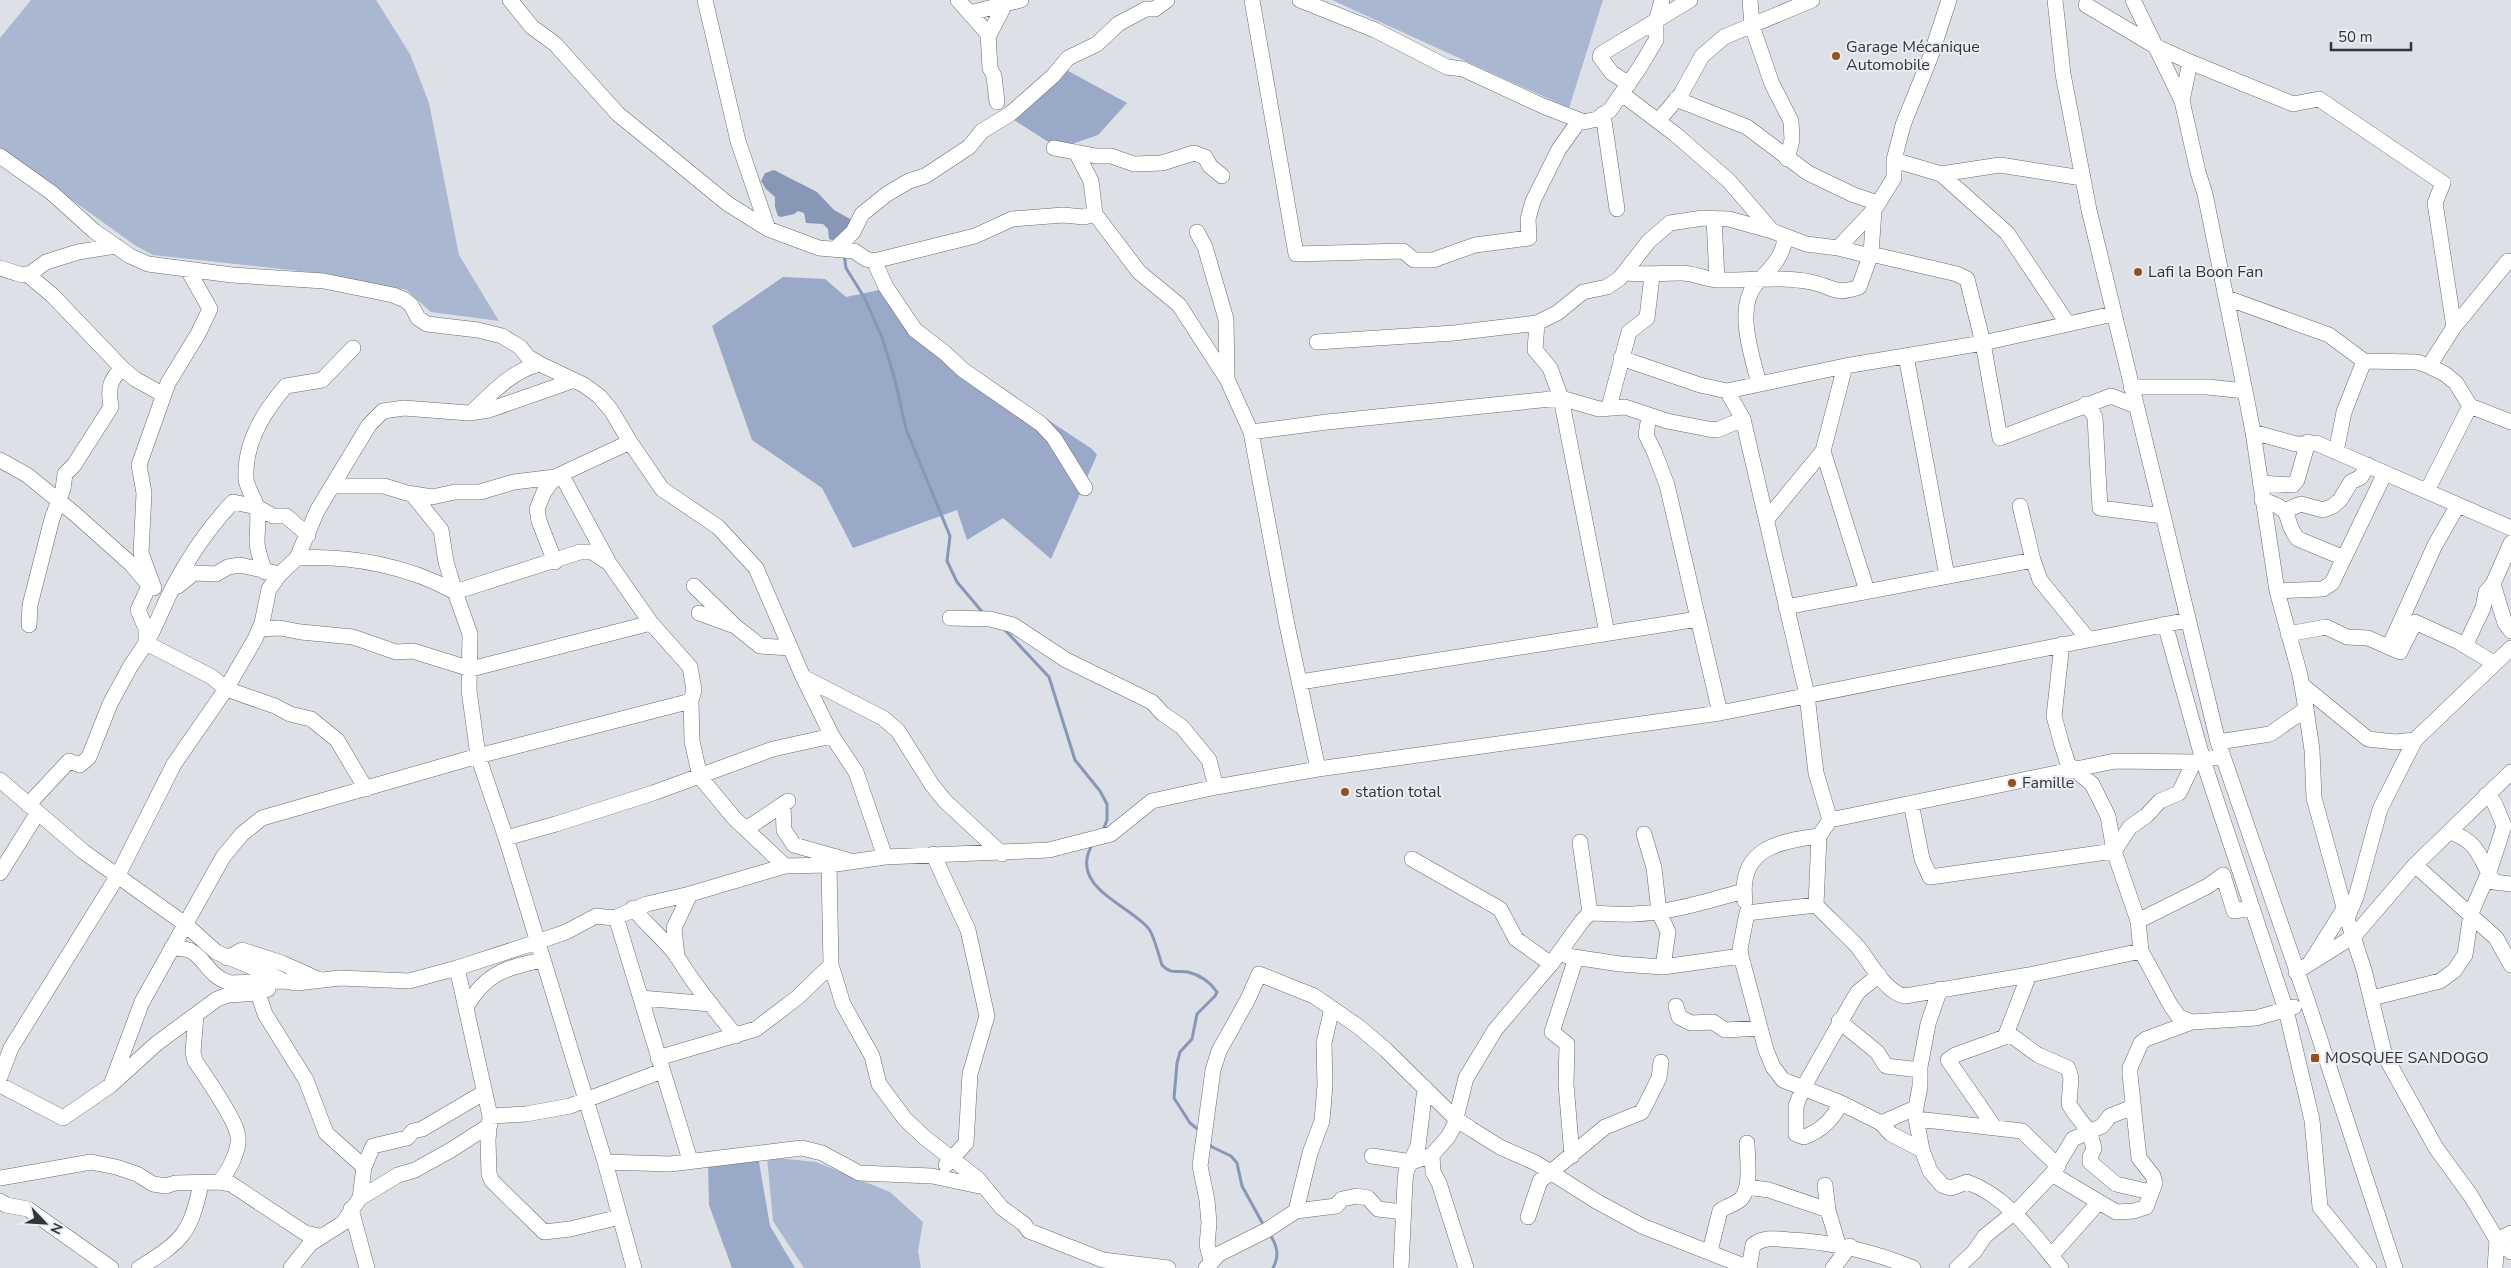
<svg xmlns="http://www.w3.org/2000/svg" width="2511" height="1268" viewBox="0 0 2511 1268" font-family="'Nunito Sans',sans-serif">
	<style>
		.green { fill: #aab7d0 }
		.forest { fill: #99a9c7 }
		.water { fill: #8797b5 }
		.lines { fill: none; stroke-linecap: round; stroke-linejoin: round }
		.stream { stroke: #8797b5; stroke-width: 3 }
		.minor-casing { stroke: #686b70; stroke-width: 16 }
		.minor { stroke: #fff; stroke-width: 15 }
		.poi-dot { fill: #93511f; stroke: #eaedf3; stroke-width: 2 }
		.labels { text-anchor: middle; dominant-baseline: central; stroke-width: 4; stroke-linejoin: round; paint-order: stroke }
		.poi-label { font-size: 16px; fill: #333437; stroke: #eaedf3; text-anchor: start }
	</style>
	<rect width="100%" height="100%" fill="#dde0e6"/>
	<path class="green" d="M31,0H376L410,54L429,103L459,255L499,321L431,312L407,290L309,272L153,255L136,246L0,148V38Z
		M1332,0H1603L1569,108Z
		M767,1157L816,1162L890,1192L923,1222L918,1251L921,1268H804L773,1221Z"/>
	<path class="forest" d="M1061,67L1127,103L1098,135L1063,147L1050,143L1011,118L1017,119L1010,114Z
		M783,277L825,279L846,297L884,289L915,332L1092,449L1097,455L1051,559L1003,518L967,540L957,510L853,548L822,488L752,440L712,326Z
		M758,1156L770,1226L795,1268H732L709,1205L708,1163Z"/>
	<path class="water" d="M774,170L817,192L834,210L852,220L838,242L829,239L828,229L823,224L806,223L804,213L798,211L794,214L781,217L778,216L775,207V197L766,189L761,181L765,173Z"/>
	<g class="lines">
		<path class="stream" d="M844,254L846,268L864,297L882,337L895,380L906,429L950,536L947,561L957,582L984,614
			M1005,630L1049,677L1075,760L1100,791L1107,804V820L1103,830
			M1092,845C1068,887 1130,905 1149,929C1154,936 1159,956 1162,965C1171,975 1177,970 1188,972C1200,975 1210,982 1217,992L1215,996L1197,1014L1192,1039L1180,1052L1177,1063L1174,1098L1190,1123L1200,1131
			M1208,1142L1212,1147L1231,1156L1237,1163L1242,1186L1264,1226
			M1269,1233C1277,1245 1280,1255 1273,1268"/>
		<g class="minor-casing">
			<path id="minor" d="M510,0L532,27L555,44L618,114L728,204L768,229L819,248L854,251L866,259L874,261L975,236L1012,219L1063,215L1084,217L1095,214
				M705,0L738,141L768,229
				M958,0L988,34L990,68L994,76L997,102
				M1252,0L1296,254L1403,251L1414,260H1433L1475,245L1529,238L1528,219L1533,201L1559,149L1579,121
				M1300,0L1375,30L1447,67L1463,69L1543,106L1584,122L1597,119L1610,110L1640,67L1656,40V22L1662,0
				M1750,0L1752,26L1772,84L1791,121L1792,140L1787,159
				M1949,0L1930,58L1903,125L1894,160V178L1874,210L1871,254L1957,274L1967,279L1983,343L2000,438L2111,396L2136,406
				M2055,0L2063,74L2089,210L2218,742L2308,1003L2395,1268
				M2133,0L2182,101
				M2086,5L2155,46L2190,62L2293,104L2319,99L2443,183L2435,203L2454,327
				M970,13L1005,4L1007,0
				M988,37L1005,4L1021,0
				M2190,62L2182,101L2198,172L2205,194L2245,391
				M1629,84L1612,73L1600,57L1601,54L1690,0
				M1622,94L1675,134L1729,181L1772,231
				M1676,99L1747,127L1808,173L1854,195L1878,203
				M1603,114L1617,209
				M1658,121L1681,94L1702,56L1724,37L1812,0
				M1054,148L1096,156H1111L1134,164L1162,163L1194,153L1205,157L1210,166L1222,176
				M1076,152L1091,181L1095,214L1139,272L1179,305L1227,379L1251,432L1287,625L1318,769
				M0,156L52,193L94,231L130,256L148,264L232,275L324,281L393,295L405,300L411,305L418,318L427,324L478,330L502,336L520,347L528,357L540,364L584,385L599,396L611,410L630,442L662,489L718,527L756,568L803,677L832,736L856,772L885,857
				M1894,160L1941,174L2000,165L2082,178
				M1941,174L2007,233L2068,324
				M1714,218L1717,280C1748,281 1780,276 1811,282C1832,286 1835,296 1859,287L1871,254H1862L1838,248
				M1197,232L1205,247L1226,319L1227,378
				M835,249L853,232L862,214L887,194L909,181L925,176L969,147L982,131L1010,114L1053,76L1068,58L1097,44L1118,24L1146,9H1155L1167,0
				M874,261L886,287L915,330L945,353L963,370L1041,424L1054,438L1085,488
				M0,268L22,275L31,273L46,262L78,252L116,246
				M1626,273C1646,275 1663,273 1682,273C1692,273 1706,279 1717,280
				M27,274L52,295L122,368L135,379L164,395
				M2227,298L2329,335L2364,361L2417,362L2429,366L2445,374L2456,383L2470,406L2511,422
				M1537,323L1535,350L1550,368L1561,398L1607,633
				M1317,342L1454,333L1537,323L1557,313L1583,292L1607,287L1620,278L1649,241L1670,223L1703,218L1729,219L1772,231L1806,244L1838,248L1874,210
				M1906,356L1947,576
				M1621,358L1700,385L1727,391L1845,366L1983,343L2113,314
				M2429,366L2454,327L2508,261
				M1759,384C1752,356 1735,308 1756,284C1772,266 1780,262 1786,237
				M2131,387H2208L2245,391L2253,432L2296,444L2316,443L2511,528
				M1727,391L1743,419L1807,695L1816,773L1830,820
				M2086,404L2095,417L2100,508L2163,516
				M1609,407L1629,332L1647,318L1652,276
				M471,413C492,393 511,371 540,364
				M1649,416L1646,435L1654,451L1667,485L1720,713
				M1251,432L1327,422L1561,398L1599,409L1625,407L1667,421L1708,429L1717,430L1743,419
				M2253,432L2277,591L2300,675L2306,709L2312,750L2314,798L2347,918L2364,970L2385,1056L2436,1148L2471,1196L2497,1240L2495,1268
				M1823,451L1867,591
				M2336,452L2344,412L2364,361
				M0,460L27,475L75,514L131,564L149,585
				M561,474L608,561
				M2260,483L2293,485L2297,480L2308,442
				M333,486H384L407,493L432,497L455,492H480L514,482L555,477
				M2427,491L2470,406
				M412,494L441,530L446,562L455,592
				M2262,500C2299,511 2280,518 2298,539L2344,558L2385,473
				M2020,506L2033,560
				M2286,510L2301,504L2323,510L2333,506L2340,500L2351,482L2361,477L2368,465
				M1767,519L1823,451L1845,366
				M308,535L286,516H273L257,507L233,502C209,527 189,557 173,587C163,606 157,625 146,643L212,677L226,689L275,706L290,714L311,719L337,740L366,789
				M2511,543L2493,584L2505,623L2511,631
				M297,558C350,555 409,566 455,592
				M555,562L539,521L537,509L544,492L555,477L630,442
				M265,572C262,563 257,551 257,542C257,531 259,519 257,508C255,498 247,489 246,479C244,444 264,411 286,386L322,380L353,348
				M178,586L194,573L216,574L228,567L240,565L280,574
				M694,586L735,626L699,613
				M154,588L141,553L144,493L139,465L168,383L198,334L210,309L188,270
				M2277,591L2323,589L2332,583L2344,558
				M1786,607L2033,560L2040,580L2088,639
				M950,618L990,619L1013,625L1066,660L1152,702L1163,714L1182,727L1209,760L1216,787
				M2165,624L2203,760L2286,1010L2312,1120L2320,1207L2369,1268
				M29,625L30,605L52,519L63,489L65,474L74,465L111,407C108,389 109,381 122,368
				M735,626L760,646L790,648
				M260,629L280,628L301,632L353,637L396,652L413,651L471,669L651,623
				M2288,634L2326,627L2347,637L2368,638L2400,652L2415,622L2459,642L2494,663
				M2062,644L2054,716L2061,742L2068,764L2092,784L2108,816L2114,851L2138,921L2141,951L2171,1006L2179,1017L2192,1022L2256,1018L2294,1007
				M2465,646L2483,608L2486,592L2493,584
				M2389,647L2435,545L2458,505
				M803,677L883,718L898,731L932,785L945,801L1002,854
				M1300,682L1698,619
				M2302,685L2368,739L2395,742L2415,740L2511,648
				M2218,742L2270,734L2306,709
				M0,780L84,852L185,924L216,952L280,979
				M1911,803L1922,859L1930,877L2114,851L2130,827L2146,816L2160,801L2179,793L2194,762
				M783,804L784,830L794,845L847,860
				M28,805L69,761L80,765L89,757L110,704L130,667L146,643V629L138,610L149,586
				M746,829L788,801
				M2450,832C2480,842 2479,859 2494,882L2511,884
				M1644,834L1654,868L1659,912L1668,932L1663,967
				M506,838L556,824L653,793L773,749L832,736
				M933,854L968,930L987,1016L970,1074L966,1143L946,1165
				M1412,859L1500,909L1516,939L1551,964
				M829,865L831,965L843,1004L872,1056L879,1084L905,1119L924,1137L978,1179L1002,1208L1024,1224L1029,1231L1103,1260L1168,1268
				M2415,865L2496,938L2511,965
				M0,873L37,814
				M1745,901C1738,849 1778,841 1819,836
				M1816,905L1747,913L1740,949L1741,956L1766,1050L1773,1067L1783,1080L1841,1103L1881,1123L1891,1134L1922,1150
				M633,908C645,924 669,943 678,958C695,986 715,1010 736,1036
				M1590,913C1604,913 1618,915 1633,914C1671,913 1707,901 1744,891
				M616,917L690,1160
				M2347,918L2356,897L2380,809L2415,740
				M2138,921L2208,886L2223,875L2234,911L2251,908
				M172,947C178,949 186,948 191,951C206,959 208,976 230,983L285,981L297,983L340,978L409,981L457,968L537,942L566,932L596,916L614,918L647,904L690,894L785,866L829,865L885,857L1049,850L1111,834L1152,801L1216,787L1318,769L1720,713L2188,620
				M2141,951L2029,975L1905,996C1885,993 1869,960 1857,946C1844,932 1829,919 1816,905L1819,836L1830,820L2115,761L2194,762L2223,756
				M1567,956L1620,964L1663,967L1741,956
				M677,957L674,928L690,894
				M227,958L242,950L282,963L320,980
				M2310,963L2344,909
				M457,968L490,1116L488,1140L489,1174L492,1181L544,1232L570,1229L620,1217
				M2296,972L2354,936L2415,865L2511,772
				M268,989L258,993L265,1014L306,1080L326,1133L364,1167L360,1198
				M1940,989L1928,1024L1920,1067V1086L1915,1113L1922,1150L1930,1171L1942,1185L1947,1187L1951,1188L1967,1182C2007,1196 2035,1236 2061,1268
				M641,998L711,1004
				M2372,998L2440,981L2454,971L2465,955L2471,913L2489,872L2504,826L2494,802L2486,795
				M1676,1006L1679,1017L1691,1023L1713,1022L1725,1030L1760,1028
				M466,1007C486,973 505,968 542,960
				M1839,1021L1877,1052L1886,1066L1920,1070
				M2008,1033L2038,1055L2068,1068L2071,1078L2069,1104C2079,1122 2090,1126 2094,1149L2090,1157V1162L2116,1184L2150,1192
				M658,1058L756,1029L798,997L831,965
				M0,1077L11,1048L117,877L174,764L226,689L255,639L262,623L269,589L280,574L297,558L317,511L369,425L383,411L404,408L469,413L489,410L572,381
				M0,1085L63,1118L111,1085L156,1044L217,999L228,995L258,993
				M111,1085L142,1002L223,857L242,834L262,818L478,756L691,701L692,741L700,777L734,818L785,866
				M1841,1103C1833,1119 1821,1131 1804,1137L1796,1134V1106L1803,1088L1853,1000L1858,992L1879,975
				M490,1116L526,1114L570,1106L662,1071
				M1917,1119L2022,1131L2058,1166
				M1881,1123L1915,1108
				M1995,1128L1948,1060L1955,1055L2005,1037L2029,975
				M1432,1155L1448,1137L1454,1126L1466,1078L1495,1030L1551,964L1582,921L1590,913L1580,842
				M1372,1156L1412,1162L1432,1155L1433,1172L1439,1183L1466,1268
				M1572,1156L1566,1084L1567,1044L1552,1032L1576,958
				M605,1162L670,1164L802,1148L822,1153L859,1173L932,1176L984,1187
				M364,1167L373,1146L407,1138L413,1131L422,1129L485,1092
				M2052,1174L2116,1212L2134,1211L2146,1207L2155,1183L2153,1176L2139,1158L2130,1075V1068L2141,1043L2146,1039L2192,1022
				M0,1178L91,1162L116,1167L137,1174L153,1184L166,1186L175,1183L219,1182C229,1171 242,1147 237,1132C232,1114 206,1077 195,1061L193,1052L196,1015
				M219,1182L231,1184L305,1233L320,1236
				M1825,1185L1828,1210L1838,1244
				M1747,1187L1769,1190L1828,1210
				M0,1201L6,1205L28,1209L111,1268
				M351,1209L367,1268
				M1296,1211L1310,1153L1322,1121L1325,1085L1324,1043L1332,1008
				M1528,1217L1540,1181L1605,1127L1642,1112L1659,1078L1661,1062
				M2511,1233L2497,1240L2511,1252
				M1710,1251L1720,1211C1726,1206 1736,1204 1741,1199C1752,1187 1747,1158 1747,1143
				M2051,1256L2099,1202
				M1211,1260L1207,1245L1209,1223L1207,1200L1200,1166L1213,1070L1219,1051L1248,999L1259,974L1314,996L1359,1027L1386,1050L1455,1118L1471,1129L1500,1147L1536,1163L1596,1201L1642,1226L1749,1268
				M139,1268C182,1241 190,1235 201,1184
				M291,1268L310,1244L343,1223L360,1198L398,1175L415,1170L451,1150L490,1125
				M634,1268L605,1162L506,838L478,756L469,690L470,634L455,592L580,552H592L609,563L651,623L690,667L694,690L691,701
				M1206,1268L1219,1254L1267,1230L1296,1211L1336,1206L1342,1199L1357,1196L1368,1198L1378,1209L1403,1212
				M1401,1268L1405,1182L1406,1172L1418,1146L1425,1088
				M1749,1268L1753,1245C1764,1236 1777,1239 1790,1240C1834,1242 1872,1251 1913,1268
				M1833,1268L1850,1246
				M1957,1268L1974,1252L1985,1236L2020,1208L2052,1174L2073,1139L2102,1126L2110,1116L2133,1107"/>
		</g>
		<use href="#minor" class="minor"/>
	</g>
	<g class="poi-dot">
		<circle cx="1836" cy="56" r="5"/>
		<circle cx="2138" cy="272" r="5"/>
		<circle cx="2012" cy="783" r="5"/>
		<circle cx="1345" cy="792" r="5"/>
		<rect x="2310" y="1053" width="10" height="10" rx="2.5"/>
	</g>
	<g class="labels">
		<g class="poi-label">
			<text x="1846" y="47">Garage Mécanique<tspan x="1846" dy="18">Automobile</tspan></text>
			<text x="2148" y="272">Lafi la Boon Fan</text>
			<text x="2022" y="783">Famille</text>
			<text x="1355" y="792">station total</text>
			<text x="2325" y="1058">MOSQUEE SANDOGO</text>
		</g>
	</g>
	<g transform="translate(45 1223) rotate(115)" stroke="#eaedf3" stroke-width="4" paint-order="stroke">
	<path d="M0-4L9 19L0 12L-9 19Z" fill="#333437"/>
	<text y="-8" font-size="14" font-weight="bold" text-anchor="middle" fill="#333437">N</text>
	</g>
	<path d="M2331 42v8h80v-8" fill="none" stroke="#333437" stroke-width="2.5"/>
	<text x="2338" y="42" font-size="15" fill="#333437" stroke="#eaedf3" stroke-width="4" paint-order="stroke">50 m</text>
</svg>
